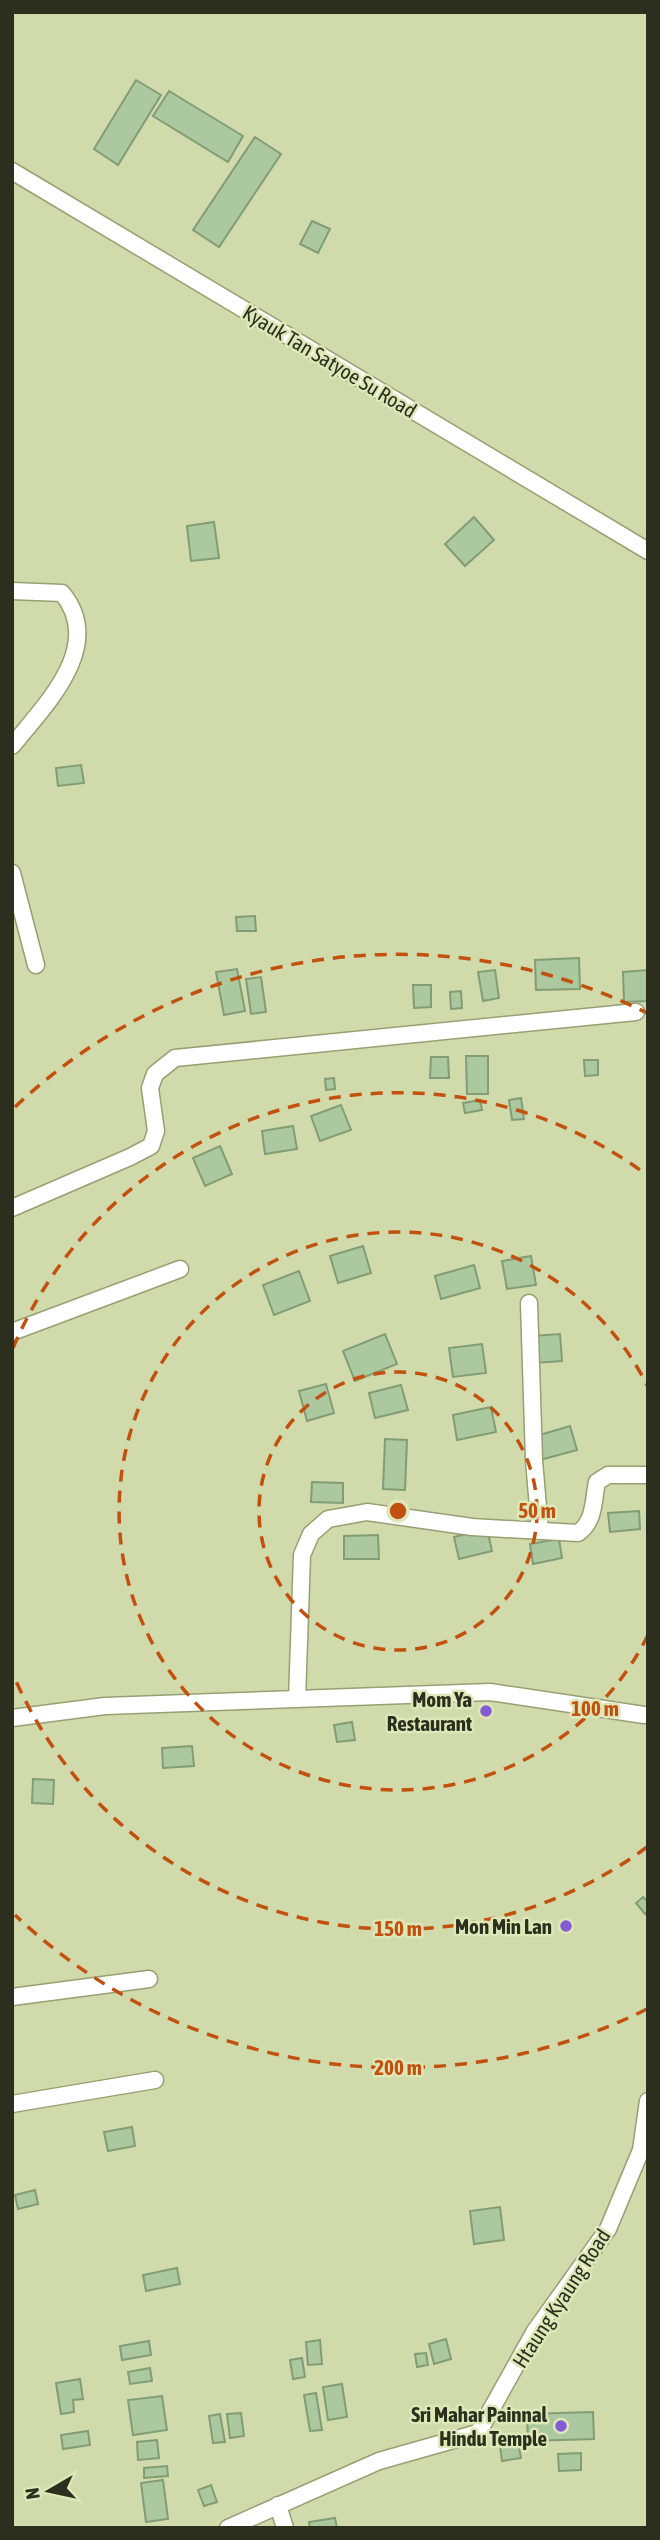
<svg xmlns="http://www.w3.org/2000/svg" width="660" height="2540" viewBox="0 0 660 2540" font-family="'Asap Condensed',sans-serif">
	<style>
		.building { fill: #acc89f; stroke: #829d76; stroke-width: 2 }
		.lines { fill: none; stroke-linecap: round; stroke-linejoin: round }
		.minor-casing { stroke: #989f72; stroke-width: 19 }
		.minor { stroke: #fff; stroke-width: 16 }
		.ring { fill: none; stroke: #c2510f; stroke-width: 3.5; stroke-dasharray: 12 9 }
		.poi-dot { fill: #845bd5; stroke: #dee7b7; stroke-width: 2.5 }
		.labels { text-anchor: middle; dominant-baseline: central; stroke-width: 5; stroke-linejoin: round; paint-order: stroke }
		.street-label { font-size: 21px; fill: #2c2f1d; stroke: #dee7b7 }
		.poi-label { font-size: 21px; font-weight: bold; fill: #2c2f1d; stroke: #dee7b7; text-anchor: end }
		.centre { fill: #c2510f; stroke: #dee7b7; stroke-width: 3.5 }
		.ring-label { font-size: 21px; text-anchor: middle; font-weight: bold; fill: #c2510f; stroke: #dee7b7; stroke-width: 5; stroke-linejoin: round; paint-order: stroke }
	</style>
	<rect width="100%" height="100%" fill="#d1daaa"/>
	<path class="building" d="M136,80L161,95L118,165L94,149Z
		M169,91L243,136L228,162L153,116Z
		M255,137L281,154L219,247L193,230Z
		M312,221L330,229L318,253L300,244Z
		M474,517L494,540L465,566L445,544Z
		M214,522L219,558L191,561L187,526Z
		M81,765L84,783L58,786L56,768Z
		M255,916L256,931H237L236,917Z
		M579,958L580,989L536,990L535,960Z
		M237,969L245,1011L224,1015L216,972Z
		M495,970L499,998L483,1001L478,972Z
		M648,970V1001L624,1002L623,972Z
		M261,977L266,1012L251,1014L246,979Z
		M413,985H431V1007L414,1008Z
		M461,991L462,1008L451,1009L450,992Z
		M466,1056H488V1094H467Z
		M431,1057H448L449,1078H430Z
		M584,1060H598V1075L585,1076Z
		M334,1078L335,1089L326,1090L325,1079Z
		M521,1098L524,1119L512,1120L509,1100Z
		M480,1100L482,1110L465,1113L463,1103Z
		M341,1105L351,1130L320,1141L311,1116Z
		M293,1126L297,1149L265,1154L262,1131Z
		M220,1146L232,1174L205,1186L193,1158Z
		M363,1246L371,1273L338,1283L330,1256Z
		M531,1256L536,1285L507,1289L502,1261Z
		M474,1265L480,1288L441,1299L435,1276Z
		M299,1271L310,1301L274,1315L263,1285Z
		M385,1334L397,1364L355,1381L343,1351Z
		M560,1334L562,1361L534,1363L532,1336Z
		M482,1344L486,1373L453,1377L449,1348Z
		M326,1384L334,1413L307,1421L299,1391Z
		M401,1385L408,1410L375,1418L369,1393Z
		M491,1407L496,1432L457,1440L453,1415Z
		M570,1426L577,1450L540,1460L533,1437Z
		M385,1439L407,1440L405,1490L383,1489Z
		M312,1482L343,1483V1503L311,1502Z
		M639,1511L640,1529L610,1532L608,1513Z
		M487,1529L492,1551L459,1559L454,1537Z
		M378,1535L379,1559H344V1536Z
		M559,1539L562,1558L533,1564L530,1544Z
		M352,1722L355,1740L337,1742L334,1725Z
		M192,1746L194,1766L163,1768L162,1748Z
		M33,1779L54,1780L53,1804L32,1803Z
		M643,1897L648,1902V1911L645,1914L636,1903Z
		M132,2127L135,2146L108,2151L104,2132Z
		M35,2190L38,2204L18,2209L15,2195Z
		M500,2207L504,2240L474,2244L470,2211Z
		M177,2268L180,2284L146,2291L143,2275Z
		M446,2339L451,2359L434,2364L429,2344Z
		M320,2340L322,2364L308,2365L306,2342Z
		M149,2341L151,2355L122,2360L120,2346Z
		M426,2353L428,2365L417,2367L415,2354Z
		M302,2358L305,2377L293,2379L290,2360Z
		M150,2368L152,2381L130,2384L128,2372Z
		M80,2379L83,2399L73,2400L74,2412L61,2414L56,2383Z
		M342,2384L347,2417L328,2420L323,2387Z
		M316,2393L322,2430L310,2431L304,2395Z
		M162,2396L167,2430L133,2435L128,2400Z
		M593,2412L594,2439L528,2441L527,2414Z
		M241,2413L244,2436L230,2438L227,2414Z
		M220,2414L225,2442L213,2443L209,2416Z
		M88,2431L90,2445L63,2449L61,2435Z
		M157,2440L159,2458L138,2460L137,2442Z
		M518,2442L521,2458L502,2461L500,2445Z
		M581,2453V2470L559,2471L558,2454Z
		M167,2466L168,2476L144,2478V2468Z
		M163,2480L168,2519L146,2522L141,2483Z
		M211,2485L217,2502L204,2506L198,2490Z
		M335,2518L337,2528H310L309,2522Z"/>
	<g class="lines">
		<g class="minor-casing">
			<path id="minor" d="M12,171L648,551
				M12,591L62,593C106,646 45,705 12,746
				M12,873L36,965
				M12,1208L130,1157L151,1146L156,1131L150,1088L155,1074L175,1058L636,1012
				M529,1303L534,1460L540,1531
				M12,1332L180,1269
				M297,1699L302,1555L311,1534L328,1519L367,1512L472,1527L578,1533C595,1521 593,1501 597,1482L608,1475H648
				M12,1718L105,1706L490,1692L644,1715
				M12,1997L149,1979
				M12,2104L155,2080
				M278,2505L285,2528
				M228,2528L379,2461L478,2433L535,2331L608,2229L641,2150L648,2101"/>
		</g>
		<use href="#minor" class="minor"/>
	</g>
	<g class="ring">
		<circle cx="398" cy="1511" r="139"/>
		<path d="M648 1635A279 279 0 1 1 648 1387"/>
		<path d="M647 1847A418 418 0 0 1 13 1674M13 1348A418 418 0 0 1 647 1175"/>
		<path d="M647 2009A557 557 0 0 1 15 1915M15 1107A557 557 0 0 1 647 1013"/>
	</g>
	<g class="poi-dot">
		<circle cx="486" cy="1711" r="7"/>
		<circle cx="566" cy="1926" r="7"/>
		<circle cx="561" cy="2426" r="7"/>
	</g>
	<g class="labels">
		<g class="street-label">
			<text transform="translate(330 361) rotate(31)">Kyauk Tan Satyoe Su Road</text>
			<text transform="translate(561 2298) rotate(-57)">Htaung Kyaung Road</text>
		</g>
		<g class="poi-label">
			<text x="472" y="1699">Mom Ya<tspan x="472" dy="24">Restaurant</tspan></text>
			<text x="552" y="1926">Mon Min Lan</text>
			<text x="547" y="2414">Sri Mahar Painnal<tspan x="547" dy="24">Hindu Temple</tspan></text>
		</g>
	</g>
	<circle cx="398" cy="1511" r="10" class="centre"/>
	<g class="ring-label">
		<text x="537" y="1518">50 m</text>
		<text x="595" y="1716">100 m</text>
		<text x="398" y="1936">150 m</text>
		<text x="398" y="2075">200 m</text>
	</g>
	<rect width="660" height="2540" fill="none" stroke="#2c2f1d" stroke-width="28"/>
	<g transform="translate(49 2491) rotate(261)" stroke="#dee7b7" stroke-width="5" paint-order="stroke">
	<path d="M0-5L12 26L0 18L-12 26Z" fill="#2c2f1d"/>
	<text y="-10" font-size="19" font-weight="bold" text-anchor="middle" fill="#2c2f1d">N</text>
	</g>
</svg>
